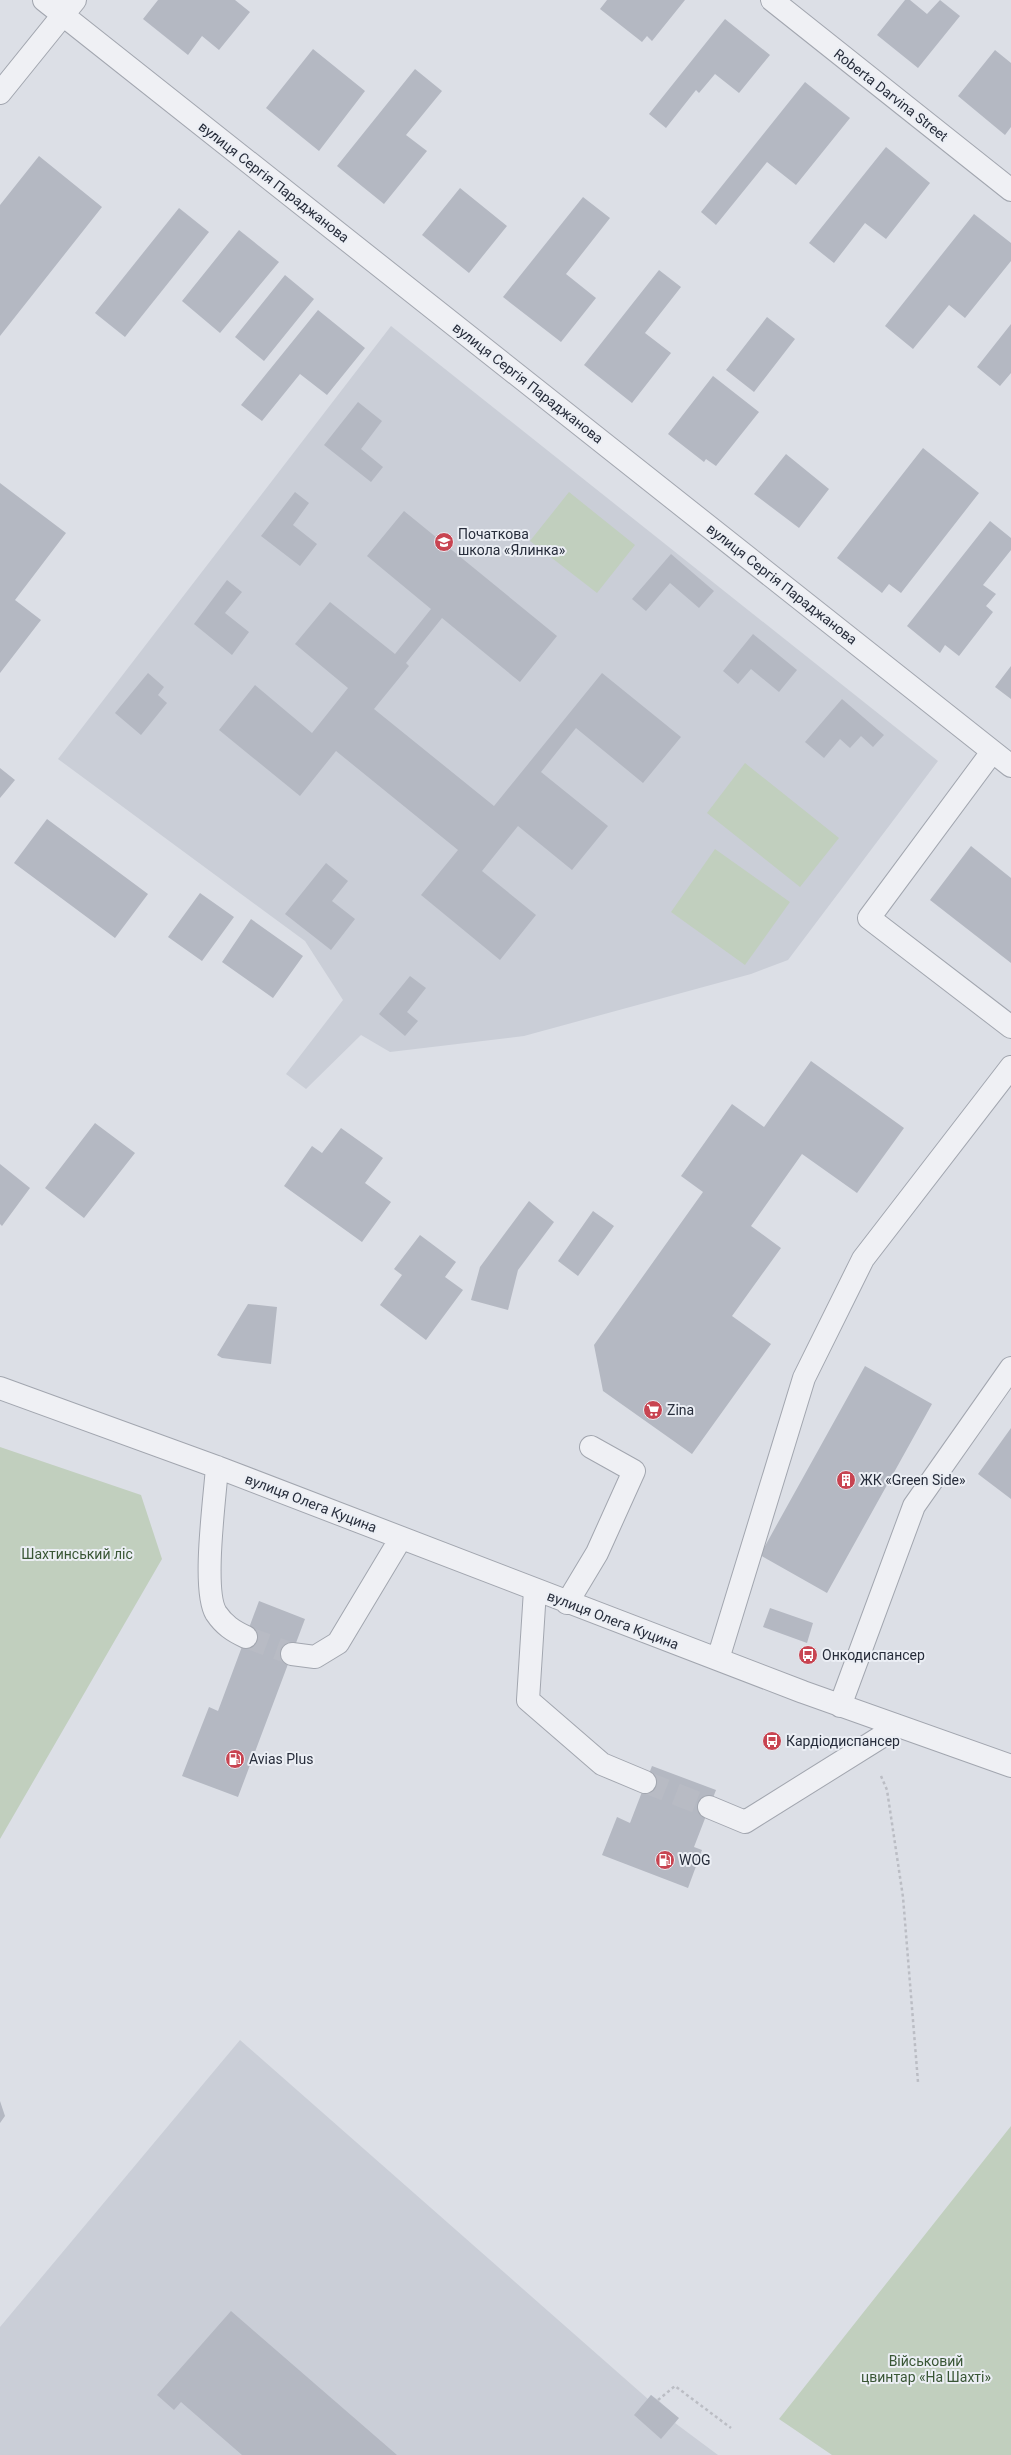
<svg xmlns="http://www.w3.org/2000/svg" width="1011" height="2455" viewBox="0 0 1011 2455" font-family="Roboto,sans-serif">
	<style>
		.built { fill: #caced7 }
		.green { fill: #c1cfbe }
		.building { fill: #b4b8c2 }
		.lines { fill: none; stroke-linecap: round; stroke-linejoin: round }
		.minor-tunnel { stroke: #b8bbc4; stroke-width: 22; stroke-dasharray: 22 11; stroke-linecap: butt }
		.minor-casing { stroke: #a2a6af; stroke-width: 24 }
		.path { stroke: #bbbdc4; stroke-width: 2.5; stroke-dasharray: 3 3; stroke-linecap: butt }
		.minor { stroke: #eff0f4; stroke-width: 22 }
		.labels { text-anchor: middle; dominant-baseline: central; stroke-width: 4; stroke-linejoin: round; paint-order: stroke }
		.street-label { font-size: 14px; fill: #272d3b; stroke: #ebeef4 }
		.poi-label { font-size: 14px; fill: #272d3b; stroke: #ebeef4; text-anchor: start }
		.park-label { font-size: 14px; fill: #395635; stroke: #ebeef4 }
	</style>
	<rect width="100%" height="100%" fill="#dcdfe6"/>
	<path class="built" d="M391,326L938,761L788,960L751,974L524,1036L390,1052L361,1035L306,1089L286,1074L343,1000L305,941L58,759Z
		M240,2040L648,2399L651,2395L658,2400L678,2418L675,2423L718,2455H0V2327Z"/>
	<path class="green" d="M569,492L635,545L597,593L530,541Z
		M745,763L839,838L800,887L707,813Z
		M715,849L790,902L745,965L671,912Z
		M0,1447L141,1495L162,1559L0,1839Z
		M1011,2126V2455H832L779,2419Z"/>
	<path class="building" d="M158,0H235L250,12L219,50L202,36L188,55L143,19Z
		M607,0H685L652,41L647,36L642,42L600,9Z
		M905,0H910L927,14L940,0L960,16L918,68L877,35Z
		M725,19L770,55L739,93L715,74L699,93L696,90L666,128L649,114Z
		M313,49L365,91L319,151L266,108Z
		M995,50L1011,63V127L1005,135L958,96Z
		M415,69L442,91L406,135L427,151L384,204L337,166Z
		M805,82L850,118L796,185L767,162L716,225L701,212Z
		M886,147L930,183L886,239L865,223L834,263L809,243Z
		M39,156L102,207L0,336V205Z
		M460,188L507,226L469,273L422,235Z
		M583,197L610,218L566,274L596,298L561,342L503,297Z
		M179,208L209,232L125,337L95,313Z
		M974,214L1011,243V261L965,318L949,305L913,349L885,326Z
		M239,230L279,262L220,333L182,301Z
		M659,270L681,287L645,333L671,353L632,403L584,365Z
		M285,275L314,299L264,361L235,337Z
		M318,310L365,348L327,395L300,374L262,421L241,405Z
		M767,317L795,339L754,392L726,370Z
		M1011,324V373L1000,386L977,367Z
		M713,376L759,412L716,466L706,459L704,462L668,434Z
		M358,402L382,421L361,449L383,467L371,482L324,445Z
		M923,448L979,493L901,593L889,584L882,593L837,558Z
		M786,454L829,489L799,528L754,494Z
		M0,483L66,533L15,600L41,620L0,673Z
		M295,492L309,503L293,525L317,544L300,566L261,536Z
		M404,511L557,636L520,682L442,618L406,663L409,666L374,709L494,806L602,673L681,737L643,783L576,728L541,772L608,826L572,870L518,826L482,871L536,915L500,960L421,895L458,850L336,751L300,796L219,730L255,685L312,733L348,688L295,644L330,602L395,654L431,609L367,556Z
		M990,521L1011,538V550L983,585L996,594L986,606L993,612L959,656L945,645L940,653L907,626Z
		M671,554L714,591L699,608L670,583L646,611L632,599Z
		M227,580L242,592L225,613L249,632L232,655L194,624Z
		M753,634L797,670L779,692L751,669L738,684L723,671Z
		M1011,666V699L995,687Z
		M148,673L164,687L158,695L167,703L141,735L115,713Z
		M842,699L884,735L873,747L861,736L850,748L840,739L824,758L805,742Z
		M0,768L15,780L0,798Z
		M47,819L148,894L115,938L14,863Z
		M971,846L1011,878V963L930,900Z
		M326,863L348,881L332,901L355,919L331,950L285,914Z
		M200,893L234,917L202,961L168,937Z
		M251,919L303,956L273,998L222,962Z
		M410,976L426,988L407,1012L418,1021L405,1036L379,1014Z
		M811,1061L904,1128L857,1193L802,1154L751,1226L781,1248L732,1316L771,1344L692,1454L603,1391L594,1345L703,1192L681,1176L732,1104L764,1127Z
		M95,1123L135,1153L84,1218L45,1188Z
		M341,1128L383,1158L365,1183L391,1202L362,1242L284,1186L312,1146L322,1153Z
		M0,1164L30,1188L2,1226L0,1224Z
		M529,1201L554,1222L518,1270L508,1310L471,1300L480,1267Z
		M593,1211L614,1226L578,1276L558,1261Z
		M420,1235L456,1262L445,1277L463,1290L426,1340L380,1305L402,1275L394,1269Z
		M248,1304L277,1307L271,1364L222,1358L217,1355Z
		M865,1366L932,1404L827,1593L760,1555Z
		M1011,1428V1499L978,1474Z
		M259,1601L305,1619L238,1797L182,1776L209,1707L218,1711Z
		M770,1608L813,1623L807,1643L763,1627Z
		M652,1766L716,1790L694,1847L702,1850L688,1888L602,1855L617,1817L630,1823Z
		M0,2101L5,2116L0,2123Z
		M231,2311L397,2455H242L181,2402L174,2410L157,2395Z
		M651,2395L679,2418L661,2439L634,2415Z"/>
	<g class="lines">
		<path class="minor-tunnel" d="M246,1637L292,1654
			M645,1782L709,1807"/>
		<g class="minor-casing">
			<path id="minor" d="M44,0L1011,766
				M772,0L1011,190
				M0,93L75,0
				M992,752L869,918L1011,1027
				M0,1388L217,1467L803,1692L1011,1766
				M217,1467C215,1497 202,1590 216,1613C224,1625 233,1631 246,1637
				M535,1590L528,1700L602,1764L645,1782
				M567,1603L597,1553L634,1471L591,1447
				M292,1654L315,1657L338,1643L401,1538
				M718,1659L804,1378L863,1259L1011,1067
				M840,1706L914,1506L1011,1368
				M709,1807L745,1822L897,1727"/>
		</g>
		<path class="path" d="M881,1776L887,1790L903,1897L918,2082
			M658,2400L675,2386L731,2428"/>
		<use href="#minor" class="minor"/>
	</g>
	<defs>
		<g id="school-disc" transform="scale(1)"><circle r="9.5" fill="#c84451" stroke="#ebeef4"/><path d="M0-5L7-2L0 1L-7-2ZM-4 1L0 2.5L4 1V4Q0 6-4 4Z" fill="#fff"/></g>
		<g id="supermarket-disc" transform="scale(1)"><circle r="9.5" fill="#c84451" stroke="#ebeef4"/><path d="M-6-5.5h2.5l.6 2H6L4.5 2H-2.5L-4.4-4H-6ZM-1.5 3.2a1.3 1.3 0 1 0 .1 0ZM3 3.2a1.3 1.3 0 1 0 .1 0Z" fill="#fff"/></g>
		<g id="building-disc" transform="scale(1)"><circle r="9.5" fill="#c84451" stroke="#ebeef4"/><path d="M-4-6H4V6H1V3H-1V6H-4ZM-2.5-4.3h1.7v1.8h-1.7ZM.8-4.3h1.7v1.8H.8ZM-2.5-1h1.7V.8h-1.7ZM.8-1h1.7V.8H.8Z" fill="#fff"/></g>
		<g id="bus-disc" transform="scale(1)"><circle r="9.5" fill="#c84451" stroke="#ebeef4"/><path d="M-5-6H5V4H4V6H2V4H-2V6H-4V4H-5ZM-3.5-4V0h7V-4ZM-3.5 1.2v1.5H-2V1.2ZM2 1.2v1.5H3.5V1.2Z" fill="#fff"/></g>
		<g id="fuel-disc" transform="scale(1)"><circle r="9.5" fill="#c84451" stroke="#ebeef4"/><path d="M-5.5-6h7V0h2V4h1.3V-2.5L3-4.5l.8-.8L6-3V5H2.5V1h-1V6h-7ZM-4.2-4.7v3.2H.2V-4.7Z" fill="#fff"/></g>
	</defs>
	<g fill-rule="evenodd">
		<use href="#school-disc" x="444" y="542"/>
		<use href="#supermarket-disc" x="653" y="1410"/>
		<use href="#building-disc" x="846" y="1480"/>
		<use href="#bus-disc" x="808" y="1655"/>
		<use href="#bus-disc" x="772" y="1741"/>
		<use href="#fuel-disc" x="235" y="1759"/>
		<use href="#fuel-disc" x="665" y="1860"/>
	</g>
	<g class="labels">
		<g class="street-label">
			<text transform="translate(891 95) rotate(38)">Roberta Darvina Street</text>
			<text transform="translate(274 182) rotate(38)">вулиця Сергія Параджанова</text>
			<text transform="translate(528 383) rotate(38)">вулиця Сергія Параджанова</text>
			<text transform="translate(782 584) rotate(38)">вулиця Сергія Параджанова</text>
			<text transform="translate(311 1503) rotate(21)">вулиця Олега Куцина</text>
			<text transform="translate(613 1620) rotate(21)">вулиця Олега Куцина</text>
		</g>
		<g class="poi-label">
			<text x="458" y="534">Початкова<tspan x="458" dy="16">школа «Ялинка»</tspan></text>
			<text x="667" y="1410">Zina</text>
			<text x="860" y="1480">ЖК «Green Side»</text>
			<text x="822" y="1655">Онкодиспансер</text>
			<text x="786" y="1741">Кардіодиспансер</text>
			<text x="249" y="1759">Avias Plus</text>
			<text x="679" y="1860">WOG</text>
		</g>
		<g class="park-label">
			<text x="77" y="1554">Шахтинський ліс</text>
			<text x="926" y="2361">Військовий<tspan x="926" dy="16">цвинтар «На Шахті»</tspan></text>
		</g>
	</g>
</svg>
